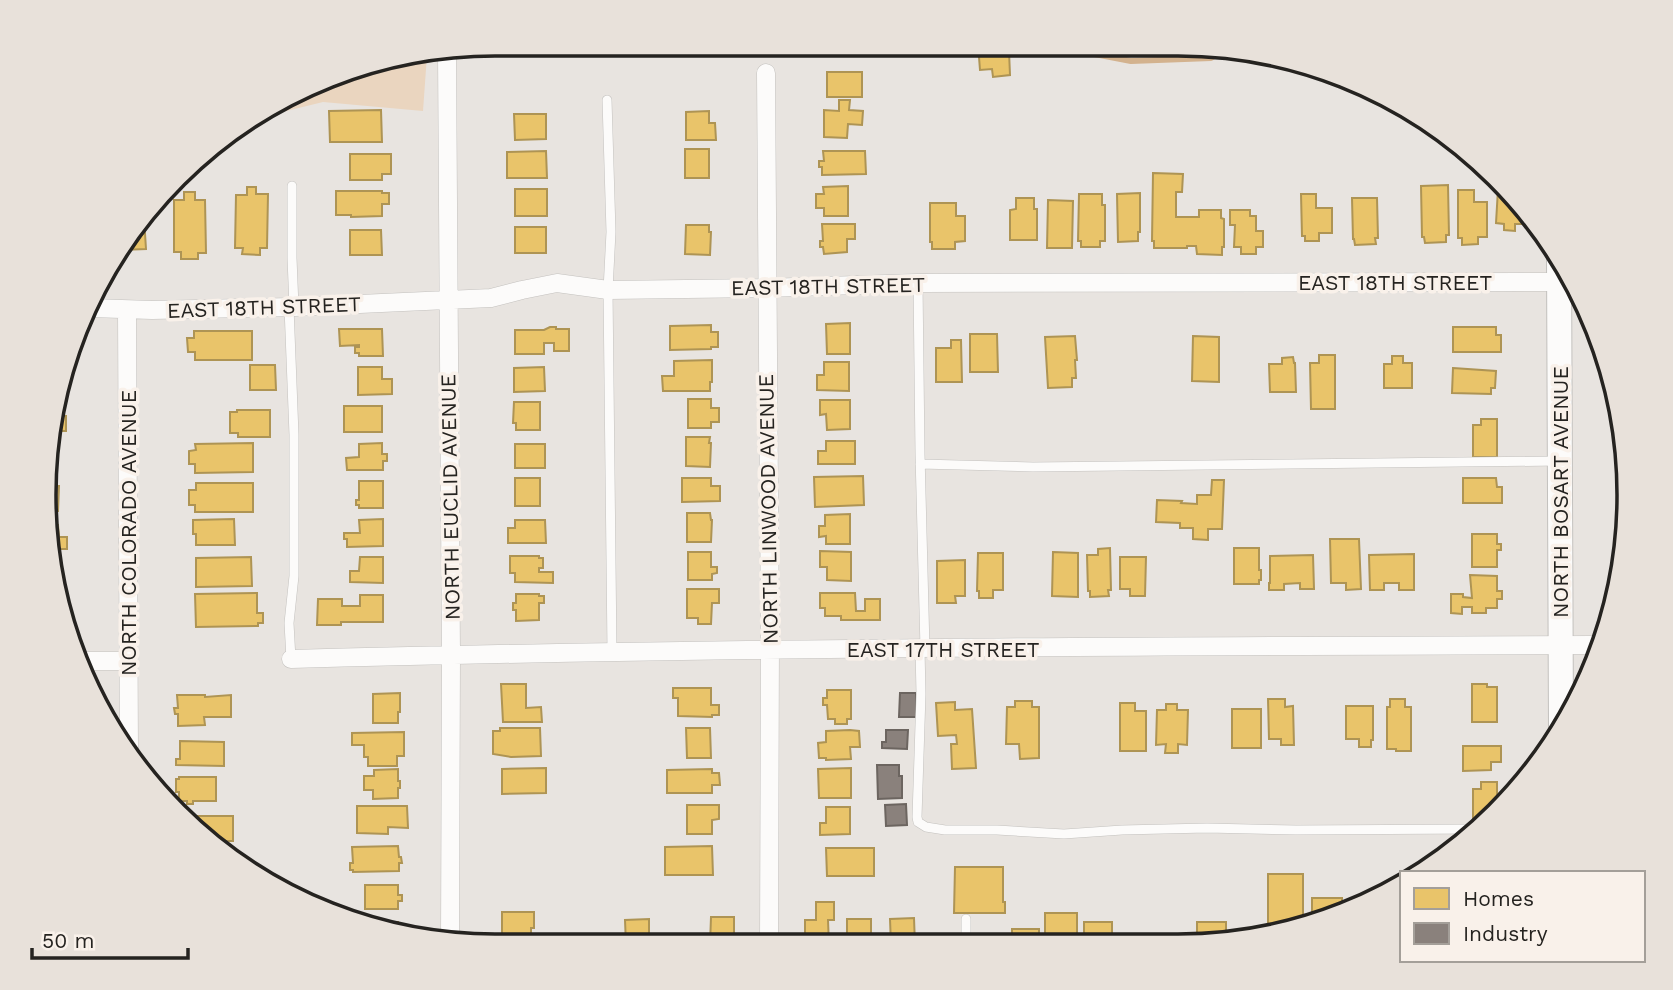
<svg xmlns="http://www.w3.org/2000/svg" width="1673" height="990" viewBox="0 0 1673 990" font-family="'Work Sans',sans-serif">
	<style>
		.green { fill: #ead5bf }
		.homes { fill: #e9c46a; stroke: #ae9454; stroke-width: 2 }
		.industry { fill: #8a817c; stroke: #6c6560; stroke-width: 2 }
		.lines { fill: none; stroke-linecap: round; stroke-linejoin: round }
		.stream { stroke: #d3b28e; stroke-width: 6 }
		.lane-casing { stroke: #c3c1be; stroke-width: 10 }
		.street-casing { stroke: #c3c1be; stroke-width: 19 }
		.secondary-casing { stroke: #c3c1be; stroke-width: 26 }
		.lane { stroke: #fcfbfa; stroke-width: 9 }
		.street { stroke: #fcfbfa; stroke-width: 18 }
		.secondary { stroke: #fcfbfa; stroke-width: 24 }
		.labels { text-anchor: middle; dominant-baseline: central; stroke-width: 7; stroke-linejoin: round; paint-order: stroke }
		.street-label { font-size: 21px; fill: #252320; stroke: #f9f1ea }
		.rim { fill: none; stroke: #252320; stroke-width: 3.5 }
	</style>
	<rect width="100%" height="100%" fill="#e8e4e0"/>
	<path class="green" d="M427,55L423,111L323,102L254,119L350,68Z"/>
	<path class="homes" d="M978,44H1017L1018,50L1009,51L1010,75L993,77L992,69L980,70Z
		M827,72H862V97H827Z
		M839,100H850L849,110L863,111L862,125L848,124L847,138L824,137V110L839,111Z
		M381,110L382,142H330L329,111Z
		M709,111V123H715L716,140H686V112Z
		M514,114H546V139L515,140Z
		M685,149H709V178H685Z
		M546,151L547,178H507V152Z
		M823,151H865L866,174L822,175V167H819V161H824Z
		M350,154H391V174H382V180H350Z
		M1153,173L1183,174L1182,192H1176V217H1199V210H1221V218L1224,219V247H1222V255L1197,254L1196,246H1187V248H1154V241H1152Z
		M1448,185L1449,235H1446V242L1425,243L1424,237H1422L1421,186Z
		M848,186V216H824V208H816V194H824L823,187Z
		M247,187H256V194H268L267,248H260V255L242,254L243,248H235L236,195H247Z
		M515,189H547V216H515Z
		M1498,189L1523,214L1522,224H1515V231L1504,230V224L1496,223Z
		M1458,190H1474V202H1487V237H1478V244L1462,245V238H1458Z
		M336,191H382V193H389V204H382V216L351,217V215H336Z
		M184,192H195V200H205L206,253H198V259H181V252H174V200H184Z
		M1140,193V232H1138V241L1118,242L1117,194Z
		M1079,194H1102V205H1105V241H1100V247H1081V241H1078Z
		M1301,194H1316V208H1332V233H1319V241H1305V236H1302Z
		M1016,198H1034V209H1037V240H1010V210L1016,209Z
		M1352,198H1377L1378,238H1375L1376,244L1355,245L1354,239H1353Z
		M1048,200L1073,201L1072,248H1047Z
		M930,203H956V216H965V241L955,242V249H932V242H930Z
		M1230,210H1250V216H1256V231H1263V247H1256V254H1241V247H1234L1235,225H1230Z
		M144,218L146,249L121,250V243Z
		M822,224H855V239H847V252L824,254L823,247H820V241H823Z
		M686,225H709V232H711L710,255L685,254Z
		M515,227H546V253H515Z
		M350,230H381L382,255H350Z
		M850,323V354H827L826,324Z
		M711,325V332H718V347H711V349L670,350V326Z
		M550,327H556V329H569V351H554V343H544V354H515V330H544Z
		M1453,327H1496V335H1501V352H1453Z
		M339,329H382L383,356H359V353H355V347H359V345L340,346Z
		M194,331H252V360H195V352H188L187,338H194Z
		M970,334H997L998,372H970Z
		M1075,336L1077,360H1075L1076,378H1072V387L1048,388L1045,337Z
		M1193,336L1219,337V382L1192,381Z
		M951,340H961L962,382H936V348H951Z
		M1319,355H1335V409H1311L1310,363H1319Z
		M1392,356H1403V363H1412V388H1384V364H1392Z
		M1293,357L1294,363H1295L1296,392H1270L1269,364H1282V358Z
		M712,360V382H710V391H663L662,376H674V361Z
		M824,362H849V391L817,390V375H824Z
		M250,365H275L276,390H250Z
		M358,367H382V379H392V394L358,395Z
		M544,367L545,391L514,392V368Z
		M1453,368L1496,371L1495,388H1491V394L1452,393Z
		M688,399H711V408H719V422H711V428H688Z
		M820,400H850V429L827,430L826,414L820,415Z
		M514,402H540V430H516V423H513Z
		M57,404H59V416H66V431H59V436H53Z
		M344,406H382V432H344Z
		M237,410H270V437H238V433H230V412H237Z
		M1481,419H1497V457H1473V425H1481Z
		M686,437H710L709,443H711L710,467L686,466Z
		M826,441H855V464H818V451H826Z
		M253,443V472L195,473V464H189V451L196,450L195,444Z
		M382,443V454H387V461H383V470H347L346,458L359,457V444Z
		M515,444H545V468H515Z
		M863,476L864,505L815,507L814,477Z
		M515,478H540V506H515Z
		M682,478H711V486H720V501L682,502Z
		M1463,478H1496L1497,487H1502V503H1463Z
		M1212,480H1224L1223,505L1222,529H1208V540L1193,539V528H1180V523L1156,522L1157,500L1182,501L1181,503L1197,504V495H1211Z
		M359,481H383V508H359V505H356V500H359Z
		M196,483H253V512H195V505H189V490H196Z
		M48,486H59L58,511H46Z
		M687,513H710L711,520H712L711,542H687Z
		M850,514V544H826V536L819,537V526H825V515Z
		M234,519L235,545H196V534H193V520Z
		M383,519V546L347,547V539H344V533H360L359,520Z
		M515,520H545L546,543H508V528H515Z
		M45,525H58L59,537H67V549H51Z
		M1472,534H1497V544H1501V550H1497V567H1472Z
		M1330,539H1359L1361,589L1346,590V583H1331Z
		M1110,548L1111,590H1108L1109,596L1090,597V591H1088L1087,555H1098V549Z
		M1234,548H1259V570H1261V580H1259V584H1234Z
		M820,551L851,552V581L827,580V567H820Z
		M688,552H711V567H717V573L712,574V580H688Z
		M1053,552L1078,553V597L1052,596Z
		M978,553H1003V590H993V598H979V591H977Z
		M1414,554V590H1399V583H1384V590H1370L1369,555Z
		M1313,555L1314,589H1300V583L1284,584V590H1269V583H1270V556Z
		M510,556H539V558H543V568H539V572H553V583L515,582V573H510Z
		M251,557L252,586L196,587V558Z
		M360,557H383V583L350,582V571H359Z
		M1120,557H1146L1145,596H1130V589H1120Z
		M965,560V596H955L956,603H937V561Z
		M1470,575L1497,576V591H1502V599H1497V608H1486V613H1472V607H1462V614L1451,613V594H1463V597L1472,598Z
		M687,589H719V603H712L711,624H698V618H687Z
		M257,593V613H263V623H258V626L196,627L195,594Z
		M820,593H855L856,611H865V599H880V620H841V616H825V608H820Z
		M516,594H539V596H544V603H539V620L516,621V610H513V603H516Z
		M360,595H383V622H341V625H317L318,599H342V606H360Z
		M501,684H526V708L541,707L542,722H503Z
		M1472,684H1487V687H1497V722H1472Z
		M673,688H711V705H719V715H712V717L678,716V698H673Z
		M827,690H851V719H847V724H835V719H828L827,705H823V698H827Z
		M400,693V712H398V723H373V694Z
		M177,695H205V697L231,695V717H204L205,725L178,726V714H175L174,708H178Z
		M1268,699H1285V707L1293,706L1294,745H1281V739H1269Z
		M1390,699H1405V707H1411V751H1396V749H1387V707H1390Z
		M1015,701H1032V707H1039V758L1020,759L1019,744H1006L1007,707H1015Z
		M955,702V710L972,709L976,768L952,769L951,744H957L956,735L938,736L936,703Z
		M1120,703H1135V711H1146V751H1120Z
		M1166,704H1177V710H1188L1187,745L1178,744V753H1165L1166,744L1156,745L1157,710H1166Z
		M1346,706H1373V740H1371V747H1359V739H1346Z
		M1232,709H1261V748H1232Z
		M500,728H540L541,756L511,757L493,754V731H500Z
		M686,728H710L711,758H687Z
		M850,730L859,731L860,747H850L851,759L826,760V758H819L818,743L826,742V731Z
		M404,732V756H397V766H368V757H364V745H352V733Z
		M180,741L224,742V766L176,765V759H180Z
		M1463,746H1501V762H1491V770L1463,771Z
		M546,768V793L502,794V769Z
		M851,768V798H819L818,769Z
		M398,769V781H400V788H398V798L373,799V790H364V776H374V770Z
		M712,769V773H719L720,785H712V793H667V770Z
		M179,777H216V801H193V804H187V801H179V792H176V779H179Z
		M1481,782H1497V814L1489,821H1473V789H1481Z
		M687,805H719V819L712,820V834H687Z
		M357,806H407L408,828L388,827V834L357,833Z
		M826,807H850V834L820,835V823H826Z
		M187,816H233V841H213Z
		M398,846L399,857H401L402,863H399V871L353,872V870H350V863H353L352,847Z
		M712,846L713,875H665V847Z
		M826,848H874V876H827Z
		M955,867H1003V902H1005V913H954Z
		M1268,874H1303V926L1268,933Z
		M365,885H398V895H402V901H398V909H365Z
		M1312,898H1342V914L1323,922L1312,925Z
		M816,902H834V920H828L829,945H805V920H816Z
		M502,912H534V928H531V945H502Z
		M1045,913H1077V945H1045Z
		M711,917H734V945H710Z
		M914,918L915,945H891L890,919Z
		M649,919V945H626L625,920Z
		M847,919H871V945H847Z
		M365,922H398V932L365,925Z
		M1084,922H1112V945H1084Z
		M1197,922H1226V937H1235V940L1208,945H1197Z
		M1012,929H1039V945H1012Z"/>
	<path class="industry" d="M900,693H916V717H899Z
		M886,730H908L907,749L882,748V742H886Z
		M877,765H899V776H902V798L878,799Z
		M906,804L907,825L886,826L885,805Z"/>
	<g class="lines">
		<path class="stream" d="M1067,45L1074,50L1131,61L1211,58L1227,49"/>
		<g class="lane-casing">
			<path id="lane" d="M607,100L611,232L608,290L612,652
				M292,186V258L294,307
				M918,283L920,454L925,649
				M289,307L294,435V576L289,623L291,659
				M920,464L1033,467L1558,461
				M920,649L921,694L917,817L918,822L926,827L945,830H997L1064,834L1122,830L1207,828L1296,830L1477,829
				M966,919V945"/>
		</g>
		<g class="street-casing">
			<path id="street" d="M447,52L451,655L450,942
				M766,73L770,637L769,945
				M91,308L152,310L294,307L491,298L522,290L557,283L608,290L766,288L918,283L1569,282
				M127,310L129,756
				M291,659C725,647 1160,646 1595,645
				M77,661H128"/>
		</g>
		<g class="secondary-casing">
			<path id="secondary" d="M1559,258L1561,726"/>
		</g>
		<use href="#lane" class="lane"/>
		<use href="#street" class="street"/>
		<use href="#secondary" class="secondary"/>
	</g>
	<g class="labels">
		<g class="street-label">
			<text x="1395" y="282">EAST 18TH STREET</text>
			<text transform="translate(828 286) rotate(-1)">EAST 18TH STREET</text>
			<text transform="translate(264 307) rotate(-2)">EAST 18TH STREET</text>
			<text transform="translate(1560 492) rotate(-90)">NORTH BOSART AVENUE</text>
			<text transform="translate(450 497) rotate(-91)">NORTH EUCLID AVENUE</text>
			<text transform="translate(768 509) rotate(-91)">NORTH LINWOOD AVENUE</text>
			<text transform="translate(128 533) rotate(-90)">NORTH COLORADO AVENUE</text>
			<text x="943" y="649">EAST 17TH STREET</text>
		</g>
	</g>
	<path d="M0 0H1673V990H0ZM495 56H1178A439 439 0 0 1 1617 495V495A439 439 0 0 1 1178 934H495A439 439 0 0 1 56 495V495A439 439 0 0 1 495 56Z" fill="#e8e1da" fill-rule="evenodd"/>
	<path class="rim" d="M495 56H1178A439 439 0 0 1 1617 495V495A439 439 0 0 1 1178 934H495A439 439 0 0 1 56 495V495A439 439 0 0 1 495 56Z"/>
	<rect x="1400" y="871" width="245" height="91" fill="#f9f1ea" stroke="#a49f99" stroke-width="2"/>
	<rect x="1414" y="888" width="35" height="21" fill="#e9c46a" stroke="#a49f99" stroke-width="2"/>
	<text x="1463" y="906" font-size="21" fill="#252320">Homes</text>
	<rect x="1414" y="923" width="35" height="21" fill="#8a817c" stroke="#a49f99" stroke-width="2"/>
	<text x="1463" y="941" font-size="21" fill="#252320">Industry</text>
	<path d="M32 948v10h156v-10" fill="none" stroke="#252320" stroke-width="3.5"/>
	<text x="42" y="948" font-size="21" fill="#252320" stroke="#f9f1ea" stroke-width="5" paint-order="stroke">50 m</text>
</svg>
